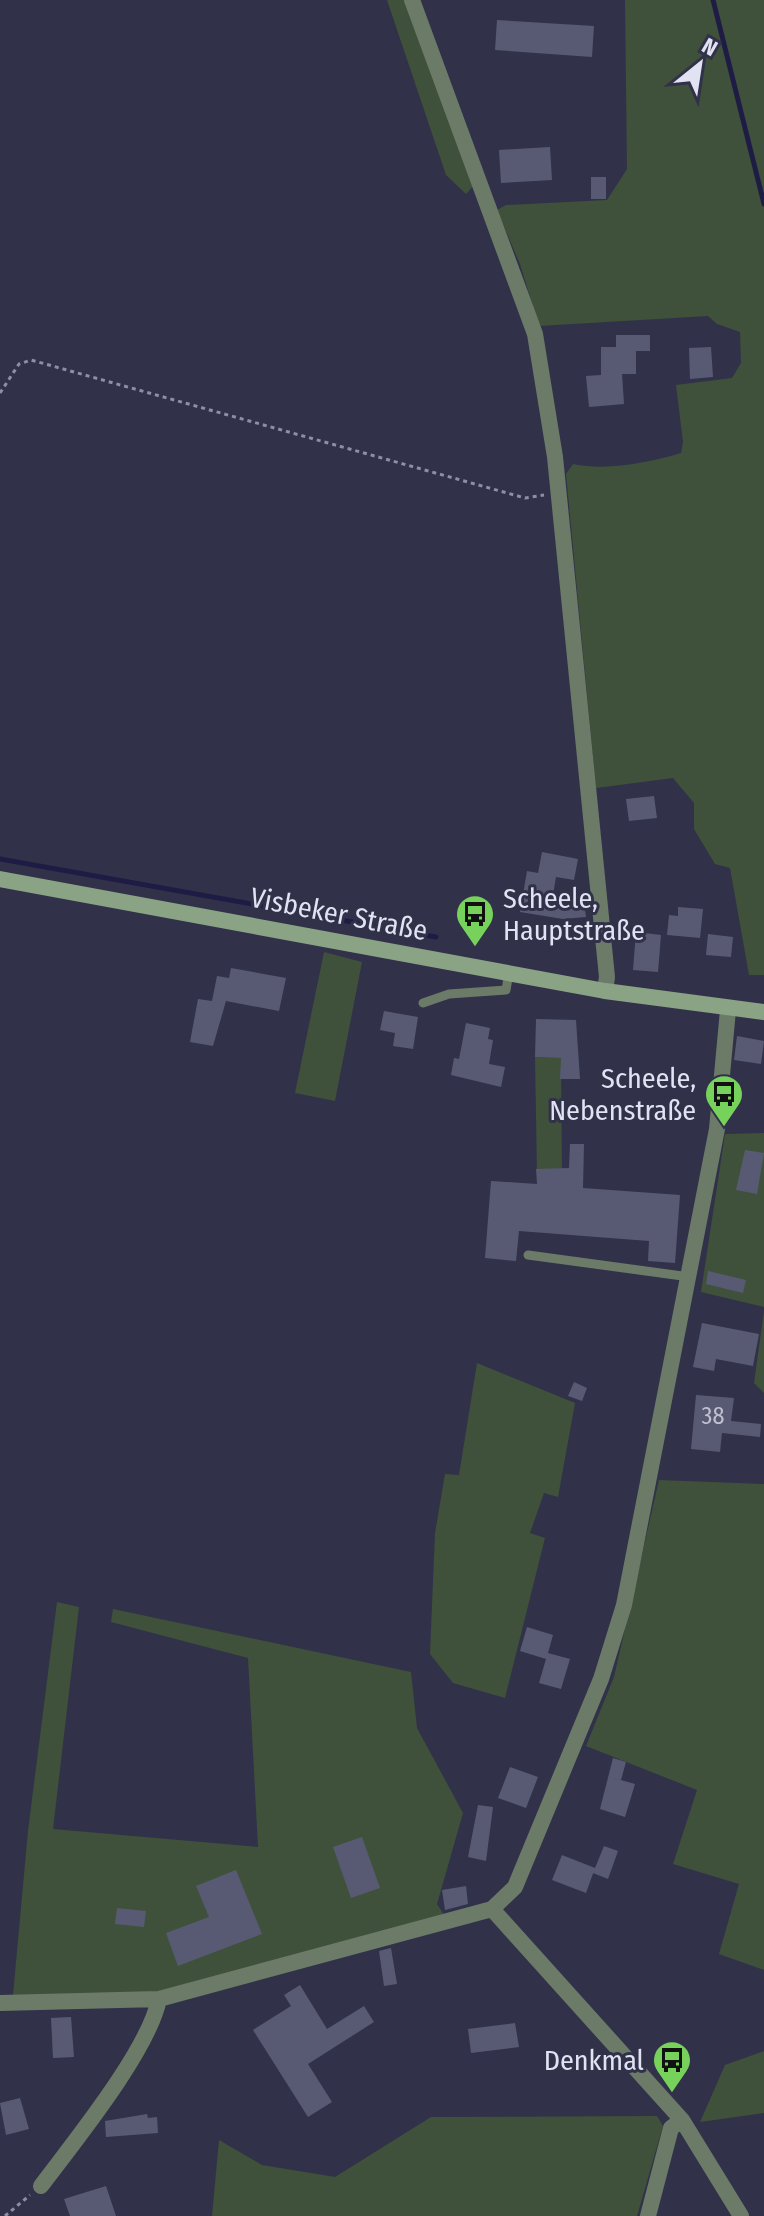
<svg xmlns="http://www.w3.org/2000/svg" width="764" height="2216" viewBox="0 0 764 2216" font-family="'Fira Sans Condensed',sans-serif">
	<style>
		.green { fill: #3f513a }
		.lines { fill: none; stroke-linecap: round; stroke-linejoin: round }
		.stream { stroke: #1e1c44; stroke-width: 5 }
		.building { fill: #585a74 }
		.path { stroke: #8d8fa2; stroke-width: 3; stroke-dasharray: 4 4; stroke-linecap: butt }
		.lane { stroke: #6c7b68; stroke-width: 9 }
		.street { stroke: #6c7b68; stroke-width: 16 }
		.secondary { stroke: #8ba385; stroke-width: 16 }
		.labels { text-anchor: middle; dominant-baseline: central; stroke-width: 6; stroke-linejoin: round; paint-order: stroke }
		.number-label { font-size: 24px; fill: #bfc1d2 }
		.poi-label { font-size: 28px; fill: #e1e3f2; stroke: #313249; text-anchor: end }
		.street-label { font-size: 28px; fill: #e1e3f2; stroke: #313249 }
	</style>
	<rect width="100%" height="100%" fill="#313249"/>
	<path class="green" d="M387,0H406L473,186L466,194L446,175Z
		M625,0H764V975H749L730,868L715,864L694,829V803L673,778L596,788L566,474L573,464C606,471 648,463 681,453L683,442L676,385L732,378L741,363L740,332L717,324L708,316L539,326L520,264L497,210L506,205L607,200L627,169Z
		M324,952L362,962L335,1101L295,1093Z
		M535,1057L561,1058L562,1175H537Z
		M764,1133V1307L701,1292L725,1134Z
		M764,1311V1393L754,1383Z
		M477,1363L575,1403L558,1497L544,1493L530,1533L545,1538L505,1698L453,1683L430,1654L435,1533L445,1474L459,1475Z
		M659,1480L764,1484V1970L719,1954L739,1884L673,1864L697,1790L586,1746L614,1677Z
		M57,1602L79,1607L53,1829L258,1847L248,1658L111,1622L113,1609L411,1672L417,1728L463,1813L437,1904L444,1915L156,1992L73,1996L13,1995L28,1831Z
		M764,2051V2113L700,2122L725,2065Z
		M657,2116L663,2126L637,2216H212L219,2140L262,2165L335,2177L431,2117Z"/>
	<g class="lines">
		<path class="stream" d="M713,0L764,204
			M0,859L436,937"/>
	</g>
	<path class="building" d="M497,20L594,26L592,57L495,50Z
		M550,147L552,180L501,183L499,150Z
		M591,177H606V199H591Z
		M616,335H650V351H636V374H622L624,404L589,407L586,376L601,375V347H616Z
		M711,347L713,377L690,379L689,348Z
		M654,796L657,818L629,821L626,799Z
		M542,852L578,859L574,880L556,877L551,907L584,902L586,917L563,919L520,912L527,871L538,873Z
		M678,907L703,909L700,938L667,935L669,915L678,916Z
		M636,932L661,935L658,972L633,970Z
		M708,934L733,937L731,957L706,955Z
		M231,968L286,978L279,1011L226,1001L213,1046L190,1042L198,999L212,1001L217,976L229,978Z
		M384,1011L418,1017L413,1049L393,1046L395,1033L380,1030Z
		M536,1019L576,1020L580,1079H560L561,1058L535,1057Z
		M466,1023L490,1028L488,1039L493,1040L489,1064L505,1067L501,1087L451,1075L454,1058L459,1059Z
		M737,1036L764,1041L761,1064L734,1060Z
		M570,1144H584L583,1188L680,1195L675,1263L648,1261L649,1241L519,1231L516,1261L485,1258L491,1181L537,1184L536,1169L569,1168Z
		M745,1150L764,1153L757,1194L736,1190Z
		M708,1271L746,1280L743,1293L706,1284Z
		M702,1323L759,1334L753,1366L716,1359L714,1371L693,1367Z
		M574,1382L587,1388L582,1401L568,1396Z
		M696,1395L734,1398L731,1421L761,1424L760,1437L722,1433L720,1452L691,1449Z
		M527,1627L553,1635L548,1653L570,1659L561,1689L539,1683L546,1659L520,1651Z
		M613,1758L626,1762L621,1780L610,1777L635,1784L625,1817L600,1809Z
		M510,1767L538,1777L526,1808L498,1798Z
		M478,1805L493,1807L486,1861L468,1857Z
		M362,1837L380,1888L351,1898L333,1847Z
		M604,1846L618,1851L608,1879L593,1873Z
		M562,1855L595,1868L586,1893L552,1880Z
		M236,1870L262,1934L178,1966L166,1933L209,1917L196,1886Z
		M466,1886L468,1904L445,1910L442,1890Z
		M117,1908L146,1911L144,1927L115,1924Z
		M391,1948L397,1984L384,1986L379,1951Z
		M300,1985L327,2029L364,2006L374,2022L308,2064L332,2102L308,2117L253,2030L291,2006L284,1995Z
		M71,2017L74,2057L53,2058L51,2018Z
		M515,2023L519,2047L471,2053L468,2029Z
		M20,2098L29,2129L6,2135L0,2103Z
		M147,2114L148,2118L157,2117L158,2133L106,2137L105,2121Z
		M106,2186L116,2216H70L64,2199Z"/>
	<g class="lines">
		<path class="path" d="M0,393L19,364L31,360L525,498L544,495
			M5,2216L30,2195"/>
		<path class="lane" d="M423,1003L449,994L506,990L509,972
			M528,1255L690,1277"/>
		<path class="street" d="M412,0L535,334L555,457L607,977L605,991
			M492,1909L682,2120L741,2216
			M0,2003L159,1999L492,1909L515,1887L601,1679L624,1605L717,1129L728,1010
			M41,2186C74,2142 149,2050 159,1999
			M648,2216L671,2128L682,2120"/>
		<path class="secondary" d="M0,879L605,991L764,1012"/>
	</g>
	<defs>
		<g id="bus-pin" transform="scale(2)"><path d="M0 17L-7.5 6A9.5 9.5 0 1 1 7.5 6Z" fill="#76d25a" stroke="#313249"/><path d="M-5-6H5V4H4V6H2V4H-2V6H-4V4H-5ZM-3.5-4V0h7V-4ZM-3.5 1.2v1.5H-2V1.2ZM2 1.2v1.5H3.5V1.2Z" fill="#111"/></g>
	</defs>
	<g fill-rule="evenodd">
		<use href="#bus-pin" x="475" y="914"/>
		<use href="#bus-pin" x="724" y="1094"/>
		<use href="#bus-pin" x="672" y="2060"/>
	</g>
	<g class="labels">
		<g class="number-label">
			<text x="713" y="1416">38</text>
		</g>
		<g class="poi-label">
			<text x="503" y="898" text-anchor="start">Scheele,<tspan x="503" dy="32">Hauptstraße</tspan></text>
			<text x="696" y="1078">Scheele,<tspan x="696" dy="32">Nebenstraße</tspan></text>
			<text x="644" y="2060">Denkmal</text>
		</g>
		<g class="street-label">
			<text transform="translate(339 914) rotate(11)">Visbeker Straße</text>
		</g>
	</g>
	<g transform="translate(700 64) rotate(30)" stroke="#313249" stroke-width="6" paint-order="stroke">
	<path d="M0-6L14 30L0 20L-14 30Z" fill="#e1e3f2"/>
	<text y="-12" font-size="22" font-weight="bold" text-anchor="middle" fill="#e1e3f2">N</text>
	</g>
</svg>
